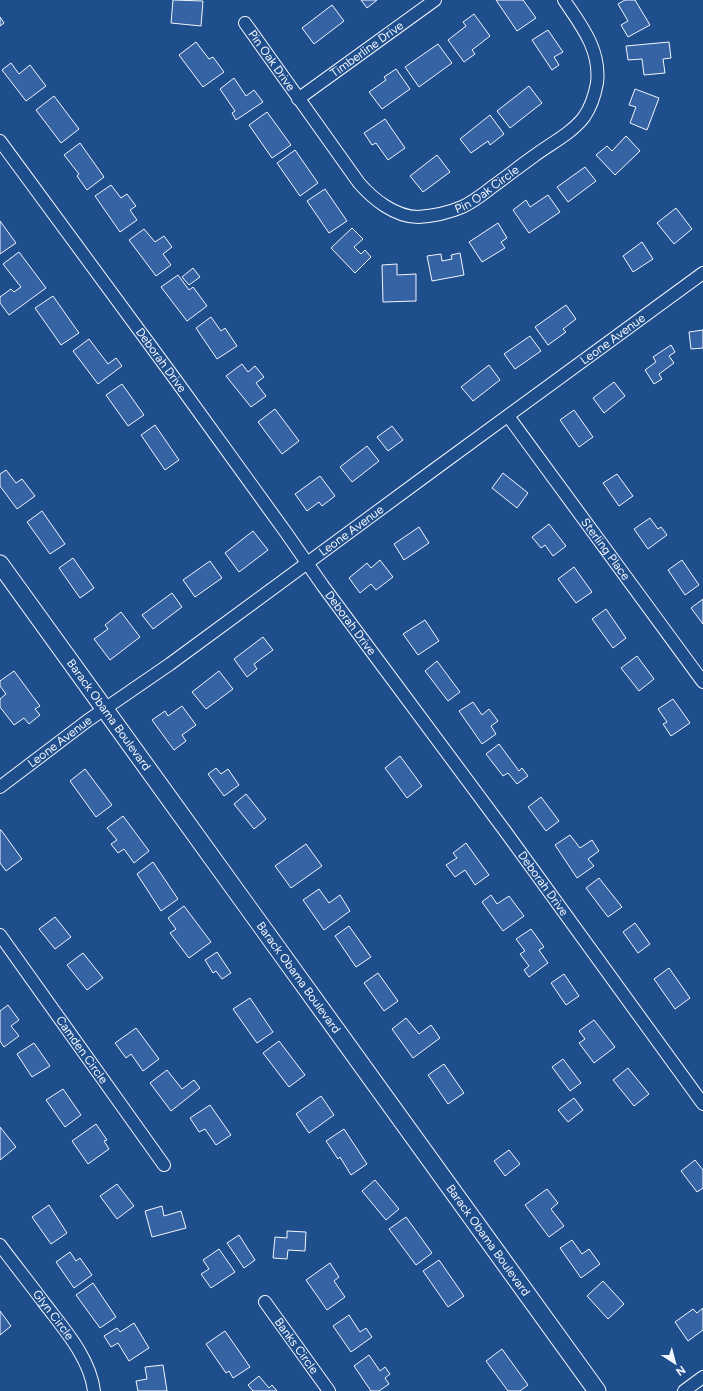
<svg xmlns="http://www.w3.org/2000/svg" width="703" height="1391" viewBox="0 0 703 1391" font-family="Figtree,sans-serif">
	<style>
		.building { fill: #3563a3; stroke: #f2f6ff }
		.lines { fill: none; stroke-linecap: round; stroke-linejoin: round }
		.minor-casing { stroke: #f2f6ff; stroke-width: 14 }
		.secondary-casing { stroke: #f2f6ff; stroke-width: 19 }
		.minor { stroke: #1f4e8c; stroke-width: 12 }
		.secondary { stroke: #1f4e8c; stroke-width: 17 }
		.labels { text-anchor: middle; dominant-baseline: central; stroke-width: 3; stroke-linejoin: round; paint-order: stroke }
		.street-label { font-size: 12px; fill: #f2f6ff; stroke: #1f4e8c }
	</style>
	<rect width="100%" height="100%" fill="#1f4e8c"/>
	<path class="building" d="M173,0L203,1L201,26L171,23Z
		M361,0H377L367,8Z
		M496,0H523L536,18L517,31Z
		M625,0H635L650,25L628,37L621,25L628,21L618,4Z
		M332,5L344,21L314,44L302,28Z
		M474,14L490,36L472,50L475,54L464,62L448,40L466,26L463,22Z
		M0,17L4,23L0,26Z
		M548,30L563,52L554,57L559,65L552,70L532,40Z
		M196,42L209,59L213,57L224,72L203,87L179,55Z
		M669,42L671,58L663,59L665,73L644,75L642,59L628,60L626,46Z
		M438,44L452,63L419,87L405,67Z
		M11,63L19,74L30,65L46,86L26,101L2,70Z
		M396,69L410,89L382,109L369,92L386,80L384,77Z
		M234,78L246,96L254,90L263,102L236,120L232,113L235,111L220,89Z
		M529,86L542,103L510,128L497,111Z
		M635,89L659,98L647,130L630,123L636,107L629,105Z
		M54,96L79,129L61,143L36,110Z
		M267,112L291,145L272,158L249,125Z
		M490,115L504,134L490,145L488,141L471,153L460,139Z
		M385,119L405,148L388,160L376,143L372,145L364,133Z
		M626,136L640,151L615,175L596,155L607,146L612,151Z
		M80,143L104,177L87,190L77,176L79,174L64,155Z
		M295,150L318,183L300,196L277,163Z
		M437,155L450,172L423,192L410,176Z
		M585,167L596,181L568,202L557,187Z
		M111,185L121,198L127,194L136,206L130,210L137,220L120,232L95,196Z
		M325,189L347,221L329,233L307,201Z
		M548,195L560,212L529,233L513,210L526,200L530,207Z
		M676,208L692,229L674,244L657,223Z
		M0,221L16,243L0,254Z
		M498,223L507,238L501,242L505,248L482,262L469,242Z
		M352,228L363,239L354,247L361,254L365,250L371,257L355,273L331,248Z
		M144,229L155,242L164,236L172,247L163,254L171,265L156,276L129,240Z
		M642,242L653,259L633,272L623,256Z
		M19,252L46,288L9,315L0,303V297L11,289L14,292L21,287L3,264Z
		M460,253L464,275L432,281L427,256L441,254L442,261L452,259L451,255Z
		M397,264V275L416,274V301L383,302L382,265Z
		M193,268L200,277L189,285L182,277Z
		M178,275L189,290L193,287L207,306L187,321L161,287Z
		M53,296L79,333L61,345L35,308Z
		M566,305L576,319L563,329L566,332L548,345L535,327Z
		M211,317L221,331L225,328L237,346L217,359L196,328Z
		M703,330V348L691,349L689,332Z
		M530,336L541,351L515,369L504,354Z
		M89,339L108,364L116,358L122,366L98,384L73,351Z
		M671,345L675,352L669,356L674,363L659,374L662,379L654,384L645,370L656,362L653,357Z
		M242,364L248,372L255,366L264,377L256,383L266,396L251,407L226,376Z
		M489,365L500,380L473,401L461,387Z
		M614,382L625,396L604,413L593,398Z
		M122,384L144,415L128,426L106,395Z
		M275,409L299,441L282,454L258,422Z
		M574,410L593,437L579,447L560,420Z
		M155,425L179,460L165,470L141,435Z
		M392,426L403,440L388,451L377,437Z
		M367,446L379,461L352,482L340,467Z
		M6,470L16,483L22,479L35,496L17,509L0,486V474Z
		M503,473L528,493L517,508L492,488Z
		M617,474L633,496L619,506L603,483Z
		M320,476L335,496L322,506L319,502L307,511L295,494Z
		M42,511L65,544L50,554L27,522Z
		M650,518L658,529L661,527L667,535L648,549L634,529Z
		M549,524L566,546L553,556L545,545L541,548L532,537Z
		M419,527L429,543L404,560L394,544Z
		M253,531L268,550L239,572L225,553Z
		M73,558L94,588L80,598L59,568Z
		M380,560L393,577L376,590L371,584L360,593L349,578L367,563L371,568Z
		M682,560L699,585L685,595L668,570Z
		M210,561L222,578L195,597L183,580Z
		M574,567L592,592L576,603L558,579Z
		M172,593L182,607L153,629L142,615Z
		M703,599V624L691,608Z
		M606,609L626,638L613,648L592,619Z
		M121,612L140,637L110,660L94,639L108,629L105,625Z
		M425,620L439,641L418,655L403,634Z
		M263,637L273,650L254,664L257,669L247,677L234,659Z
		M637,656L654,679L639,691L621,668Z
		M437,661L460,692L448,701L425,671Z
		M14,671L40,706L35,709L40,715L29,724L24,718L14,725L0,707V699L6,694L0,686V681Z
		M219,671L233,689L206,709L192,692Z
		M673,699L690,723L671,736L663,724L667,722L658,709Z
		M473,702L482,715L489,709L498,721L491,726L496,734L482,744L459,711Z
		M182,706L196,725L182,735L186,741L174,750L152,720L165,711L168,716Z
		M499,744L519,771L522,768L528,776L517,784L508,773L503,776L486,754Z
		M400,756L422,786L407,798L385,768Z
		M216,768L221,774L228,769L239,785L224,796L208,774Z
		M85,769L112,805L96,817L70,781Z
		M246,794L266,819L254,829L234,804Z
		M541,797L559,821L546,831L528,807Z
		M123,816L149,851L134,863L124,849L118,853L111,844L117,840L107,828Z
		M0,830H1L22,859L6,871L0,863Z
		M570,835L580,848L592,840L599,851L588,859L594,866L577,878L555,845Z
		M466,843L489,875L475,885L465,870L455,877L446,865L457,858L453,853Z
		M306,844L322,866L291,888L275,866Z
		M153,862L178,899L161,911L137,874Z
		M599,878L622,907L608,917L586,888Z
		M319,889L329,903L340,895L350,911L324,930L303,900Z
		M491,895L497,904L509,896L524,916L503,931L482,902Z
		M184,906L211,942L189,958L170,933L176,929L168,918Z
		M55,917L71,937L55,949L39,929Z
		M635,923L650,944L638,953L623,932Z
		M349,926L371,957L356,967L335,936Z
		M531,929L544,947L539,950L548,963L529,977L524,970L529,966L520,954L525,951L516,939Z
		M217,952L231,973L222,979L216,971L213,973L205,960Z
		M83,953L103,978L87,990L67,965Z
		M669,968L690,998L675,1009L654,979Z
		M378,973L398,1001L384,1011L364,983Z
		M564,974L579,996L566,1005L551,983Z
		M250,998L273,1032L257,1043L233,1009Z
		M8,1005L19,1020L11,1026L19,1036L4,1047L0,1041V1011Z
		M406,1018L419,1034L431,1025L440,1038L413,1058L392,1029Z
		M594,1020L615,1047L594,1063L579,1043L585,1039L579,1031Z
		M136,1028L159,1059L143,1071L131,1054L126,1058L115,1043Z
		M279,1041L305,1075L289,1087L263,1053Z
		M34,1043L50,1066L32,1077L17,1054Z
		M563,1059L581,1083L570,1091L552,1067Z
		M444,1064L464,1093L448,1104L428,1075Z
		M628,1068L649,1094L634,1106L613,1080Z
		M167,1070L182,1089L194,1080L200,1088L171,1111L150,1083Z
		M63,1089L81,1115L65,1127L46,1100Z
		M321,1096L334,1115L309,1133L296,1114Z
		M574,1098L583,1110L568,1122L558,1110Z
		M210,1105L231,1135L216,1145L205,1129L199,1132L190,1118Z
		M96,1124L107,1140L104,1141L109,1149L88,1164L72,1141Z
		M0,1127L16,1147L0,1160Z
		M344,1129L367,1164L351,1175L340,1157L338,1159L326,1141Z
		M509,1150L520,1164L505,1176L494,1161Z
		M695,1160L703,1170V1188L697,1192L681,1171Z
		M375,1180L399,1209L386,1220L362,1191Z
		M117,1184L134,1206L117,1219L100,1196Z
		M547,1189L558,1203L551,1209L564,1226L549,1237L525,1205Z
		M49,1205L67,1233L51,1244L32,1217Z
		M162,1206L164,1216L181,1211L186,1228L152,1237L145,1211Z
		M406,1217L432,1253L416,1265L389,1229Z
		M287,1231L306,1232L305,1251L288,1250L287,1259L273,1258L275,1237L287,1238Z
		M239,1235L255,1260L244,1268L227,1243Z
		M572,1240L582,1254L589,1249L600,1264L581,1278L560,1248Z
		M219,1249L235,1272L211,1288L201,1274L209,1269L203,1260Z
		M70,1252L76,1261L80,1258L92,1275L74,1288L56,1262Z
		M439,1260L464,1296L448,1307L423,1271Z
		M330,1263L339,1277L334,1281L345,1297L327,1310L306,1280Z
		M603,1281L624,1304L608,1319L587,1296Z
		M93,1283L116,1317L100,1328L76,1295Z
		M703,1308V1330L688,1341L675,1322L693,1309L697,1313Z
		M0,1311L11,1326L0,1335Z
		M349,1315L360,1332L366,1328L372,1337L351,1352L333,1326Z
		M134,1323L149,1348L129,1361L118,1343L111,1347L104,1336L117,1328L120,1332Z
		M225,1331L250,1367L233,1378L229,1371L226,1373L206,1344Z
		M502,1349L528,1385L520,1391H508L486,1361Z
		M369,1355L380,1371L385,1367L390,1374L385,1378L389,1384L379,1391H371L354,1366Z
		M163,1365L167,1391H138L136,1381L147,1379L145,1367Z
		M259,1376L269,1388L272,1385L277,1391H253L248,1385Z"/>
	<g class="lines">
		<g class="minor-casing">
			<g id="minor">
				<path id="s1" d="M245,23L359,183C373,199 395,217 418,217C433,216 448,213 462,207C473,202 483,194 492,187C506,177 520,166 534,156C550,144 572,133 584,117C591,107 595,94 597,83C601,50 581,25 564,0"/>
				<path id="s2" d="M298,99L435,0"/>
				<path id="s3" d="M0,141L175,379L287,534L323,586L505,831L703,1104"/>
				<path id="s4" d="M508,416L703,682"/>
				<path id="s5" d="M0,787L87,721L170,664L435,469L703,273"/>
				<path id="s6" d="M0,935L164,1165"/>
				<path id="s7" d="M0,1245C15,1265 30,1284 45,1304C64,1329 90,1358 94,1391"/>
				<path id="s8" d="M265,1302L329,1391"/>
				<path d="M684,1391L703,1377"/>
			</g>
		</g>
		<g class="secondary-casing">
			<g id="secondary">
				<path id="s9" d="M0,564L597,1391"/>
			</g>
		</g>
		<use href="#minor" class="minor"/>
		<use href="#secondary" class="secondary"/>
	</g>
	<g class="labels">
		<g class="street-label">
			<text stroke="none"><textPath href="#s2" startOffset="85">Timberline Drive</textPath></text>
			<text stroke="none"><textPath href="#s1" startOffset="46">Pin Oak Drive</textPath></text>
			<text stroke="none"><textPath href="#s1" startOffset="342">Pin Oak Circle</textPath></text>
			<text stroke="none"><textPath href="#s5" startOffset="759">Leone Avenue</textPath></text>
			<text stroke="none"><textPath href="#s3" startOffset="272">Deborah Drive</textPath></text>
			<text stroke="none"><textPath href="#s5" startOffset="435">Leone Avenue</textPath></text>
			<text stroke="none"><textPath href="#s4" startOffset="165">Sterling Place</textPath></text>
			<text stroke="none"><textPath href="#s3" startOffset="596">Deborah Drive</textPath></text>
			<text stroke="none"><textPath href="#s9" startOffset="186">Barack Obama Boulevard</textPath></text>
			<text stroke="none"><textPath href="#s5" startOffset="75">Leone Avenue</textPath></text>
			<text stroke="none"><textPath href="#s3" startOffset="920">Deborah Drive</textPath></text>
			<text stroke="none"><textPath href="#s9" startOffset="510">Barack Obama Boulevard</textPath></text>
			<text stroke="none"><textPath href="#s6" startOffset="141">Camden Circle</textPath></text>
			<text stroke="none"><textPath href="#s9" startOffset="834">Barack Obama Boulevard</textPath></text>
			<text stroke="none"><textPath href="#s7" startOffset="88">Glyn Circle</textPath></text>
			<text stroke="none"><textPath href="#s8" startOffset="54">Banks Circle</textPath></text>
		</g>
	</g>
	<g transform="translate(675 1363) rotate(144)" stroke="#1f4e8c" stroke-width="3" paint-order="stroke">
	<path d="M0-3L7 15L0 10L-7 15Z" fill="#f2f6ff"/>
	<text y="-6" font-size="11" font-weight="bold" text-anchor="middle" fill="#f2f6ff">N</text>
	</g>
</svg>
